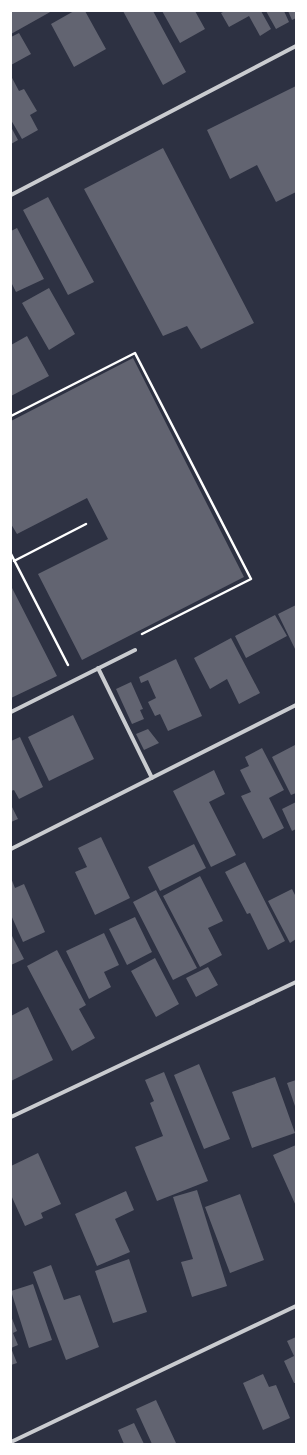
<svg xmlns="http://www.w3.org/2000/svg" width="307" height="1455" viewBox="0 0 307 1455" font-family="'Varela Round',sans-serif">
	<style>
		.building { fill: #626471 }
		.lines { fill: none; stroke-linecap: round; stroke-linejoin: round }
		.path { stroke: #fff; stroke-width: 2.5 }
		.minor { stroke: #caccd0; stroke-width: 4 }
	</style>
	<rect width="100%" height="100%" fill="#2d3142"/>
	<path class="building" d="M11,11H52L11,34Z
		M74,11H85L106,49L74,67L51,24Z
		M123,11H153L186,72L163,85Z
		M162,11H195L205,29L180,43Z
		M225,11H261L271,29L260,36L249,16L229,27L221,13Z
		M266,11H284L289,22L276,29Z
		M288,11H296V18L292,20Z
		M19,33L31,54L11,65V37Z
		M11,76L19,91L24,89L37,111L30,115L38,130L22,139L11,120Z
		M296,86V192L276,202L257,165L230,179L207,130Z
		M11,127L18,140L11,144Z
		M163,148L254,323L201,349L187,326L163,336L84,189Z
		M48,197L94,282L68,295L23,210Z
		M17,228L44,279L16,292L11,282V231Z
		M49,288L75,334L49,350L22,303Z
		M27,336L49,376L11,396V345Z
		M133,358L244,577L82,660L38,574L108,539L87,498L17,534L11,524V421Z
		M11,586L57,676L11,698Z
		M296,605V651L278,614Z
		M275,615L287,636L246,658L235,636Z
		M231,638L260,693L239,704L227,679L210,689L194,658Z
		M176,659L202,716L168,731L160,714L155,716L148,702L156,698L148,680L141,683L139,677Z
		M131,682L143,709L140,710L144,719L132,724L116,689Z
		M73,715L94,759L49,781L28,737Z
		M148,729L159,743L144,750L136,734Z
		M20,737L43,787L19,799L14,790L11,791V741Z
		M295,745L296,793L291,795L272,757Z
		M262,748L284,790L269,798L284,828L263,839L241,796L251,792L240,770L249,766L245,757Z
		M214,770L225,794L209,802L236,855L211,867L173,791Z
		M296,802V829L292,831L282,809Z
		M11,805L18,819L11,822Z
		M101,837L130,898L95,915L75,872L87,867L78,848Z
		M194,844L206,868L160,891L148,867Z
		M245,862L285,941L268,950L250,913L247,914L225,872Z
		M200,876L223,921L208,928L222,955L200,967L163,896Z
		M11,878L15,888L24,884L45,932L23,942L11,915Z
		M292,889L296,897V939L290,943L268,901Z
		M156,890L197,968L173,980L133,902Z
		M135,917L152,952L127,965L109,929Z
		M104,933L119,965L104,972L111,987L89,999L66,951Z
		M11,934L24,959L11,965Z
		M57,950L86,1005L79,1009L95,1038L72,1051L27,966Z
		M155,958L179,1004L156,1017L131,971Z
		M208,967L218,985L196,997L186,978Z
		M28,1007L53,1060L11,1081V1016Z
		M199,1064L230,1139L204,1149L174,1075Z
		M164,1072L208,1181L157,1201L135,1147L163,1136L150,1103L154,1101L145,1080Z
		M275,1077L295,1133L252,1148L232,1092Z
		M296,1080V1109L287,1083Z
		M296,1145V1206L273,1155Z
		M38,1153L61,1204L41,1213L43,1218L25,1226L11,1195V1166Z
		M197,1190L227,1286L192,1297L181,1262L193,1259L173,1197Z
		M126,1191L134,1210L115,1219L130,1252L97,1266L75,1214Z
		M240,1194L264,1260L230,1273L205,1207Z
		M129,1259L147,1312L113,1323L95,1271Z
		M51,1265L64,1300L80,1295L99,1347L66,1360L33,1272Z
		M33,1284L52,1340L29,1348L11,1291Z
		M11,1316L17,1331L13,1333L18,1345L11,1348L17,1363L11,1365Z
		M296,1337V1383H294L284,1361L294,1356L287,1341Z
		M263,1374L269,1387L276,1385L290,1418L263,1430L243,1383Z
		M156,1400L176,1443L173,1444H152L136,1409Z
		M134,1423L144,1444H124L118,1430Z"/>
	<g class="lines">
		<path class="path" d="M11,416L135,353L251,579L142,634
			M11,554L68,665
			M14,561L86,524"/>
		<path class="minor" d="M11,195L296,46
			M98,668L152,778
			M11,712L135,650
			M11,849L296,705
			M11,1117L296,982
			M11,1442L296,1306"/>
	</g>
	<rect width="307" height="1455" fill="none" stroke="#ffffff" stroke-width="24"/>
</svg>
